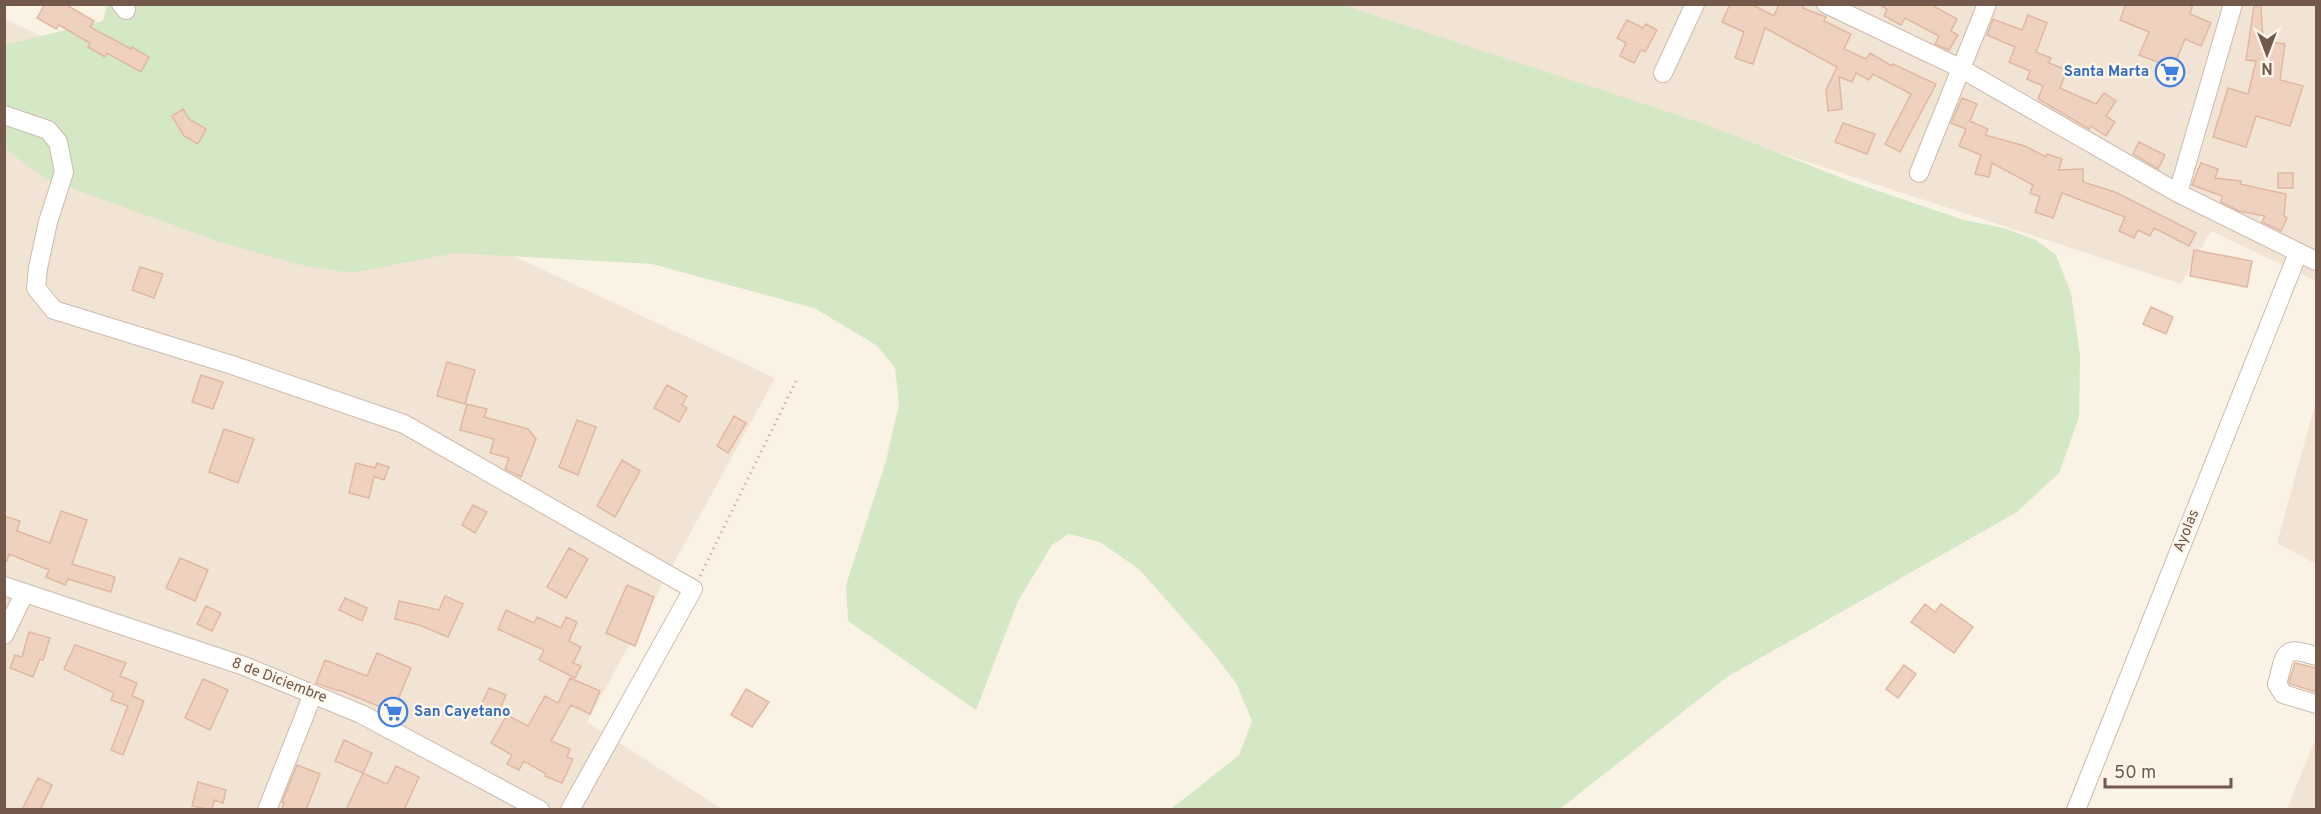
<svg xmlns="http://www.w3.org/2000/svg" width="2321" height="814" viewBox="0 0 2321 814" font-family="Overpass,sans-serif">
	<style>
		.residential { fill: #f2e4d5 }
		.green { fill: #d4e8c5 }
		.building { fill: #efd1bf; stroke: #e0b8a1; stroke-width: 1.5 }
		.lines { fill: none; stroke-linecap: round; stroke-linejoin: round }
		.minor-casing { stroke: #ccbaad; stroke-width: 20 }
		.path { stroke: #d4b5a2; stroke-width: 3; stroke-dasharray: 1.5 4.5; stroke-linecap: butt }
		.minor { stroke: #fff; stroke-width: 18 }
		.labels { text-anchor: middle; dominant-baseline: central; stroke-width: 4.5; stroke-linejoin: round; paint-order: stroke }
		.shop-label { font-size: 15px; font-weight: bold; fill: #366cbe; stroke: #fef7ec; text-anchor: end }
		.street-label { font-size: 15px; fill: #73594c; stroke: #fef7ec }
	</style>
	<rect width="100%" height="100%" fill="#fbf2e6"/>
	<path class="residential" d="M1336,5H2316V281L2211,231L2181,284L1627,103Z
		M5,19L775,378L587,722L722,809L5,810Z
		M2316,401V564L2277,543Z
		M2316,738V809H2287Z"/>
	<path class="green" d="M107,4L1344,5L1710,126L1852,182L1964,220L2004,228L2036,240L2056,255L2071,293L2080,355L2079,417L2059,473L2017,512L1727,677L1560,809H1171L1239,755L1252,721L1236,683L1214,654L1140,570L1100,542L1069,534L1052,545L1018,601L976,710L848,621L846,585L886,461L899,404L895,368L876,345L814,308L652,264L455,253L351,273L301,265L217,241L46,179L5,149L4,45L103,21Z"/>
	<path class="building" d="M45,4H65L94,21L90,27L131,49L132,47L149,57L141,72L107,53L105,57L88,47L90,43L59,25L56,29L37,18Z
		M1730,4H1751L1774,16L1779,4H1804L1803,8L1826,17L1824,21L1851,34L1844,49L1866,59L1870,53L1892,66L1893,64L1936,84L1900,152L1885,144L1911,94L1873,74L1869,80L1856,73L1852,82L1839,77L1842,109L1828,111L1826,90L1837,67L1765,28L1753,64L1735,58L1744,32L1722,22Z
		M1878,4H1930L1957,19L1951,31L1958,35L1949,50L1935,44L1939,36L1905,18L1901,25L1884,16L1887,9Z
		M2126,4H2193L2190,14L2211,23L2201,46L2185,39L2173,68L2139,55L2149,32L2120,20Z
		M2254,6H2261L2263,41L2285,44L2280,80L2303,86L2290,126L2256,116L2246,147L2213,137L2228,88L2248,94L2256,61L2246,60Z
		M2028,15L2047,23L2036,52L2051,58L2049,63L2067,70L2060,88L2096,104L2104,93L2116,101L2106,116L2115,122L2106,136L2091,126L2089,129L2038,99L2043,86L2027,79L2030,71L2009,62L2015,47L1987,35L1993,19L2022,30Z
		M1627,20L1643,28L1646,24L1657,30L1645,52L1641,50L1634,63L1620,56L1626,43L1617,38Z
		M1962,98L1977,104L1970,121L1988,129L1985,135L2025,146L2046,157L2047,154L2062,159L2059,170L2083,169V182L2115,192L2196,233L2189,246L2154,228L2150,236L2138,230L2134,238L2119,231L2125,217L2062,193L2053,218L2035,212L2040,197L2030,193L2033,185L1992,163L1989,177L1975,174L1981,155L1959,146L1966,129L1951,123Z
		M183,109L189,119L206,129L198,144L184,136L172,116Z
		M1843,123L1875,134L1867,154L1835,142Z
		M2139,142L2165,155L2158,169L2133,154Z
		M2201,163L2218,169L2215,178L2241,181L2240,184L2286,194L2284,216L2287,218L2281,231L2262,222L2265,216L2239,211L2221,202L2222,196L2192,185Z
		M2278,173H2293V188H2278Z
		M2194,250L2252,261L2247,287L2190,276Z
		M140,267L163,274L154,298L132,290Z
		M2151,307L2173,317L2166,334L2143,324Z
		M447,362L475,370L465,404L437,396Z
		M201,375L223,382L213,409L192,402Z
		M667,385L687,396L682,405L687,408L679,422L654,408Z
		M467,404L487,409L484,417L528,429L536,439L521,477L505,469L509,458L490,453L494,439L460,430Z
		M734,416L746,423L728,453L717,446Z
		M577,420L596,427L578,475L559,467Z
		M224,429L254,439L238,483L209,472Z
		M622,460L640,471L615,517L597,506Z
		M356,463L375,468L377,463L389,467L384,480L374,476L369,498L349,493Z
		M473,505L487,512L475,533L462,525Z
		M61,511L87,520L72,564L115,577L111,592L68,579L65,585L46,577L49,570L9,554L7,561L4,560V516L20,521L17,531L50,543Z
		M569,548L588,559L566,598L547,587Z
		M180,558L208,570L195,601L166,588Z
		M627,585L654,597L635,646L606,633Z
		M445,596L463,604L448,637L419,625L395,619L399,601L439,610Z
		M345,598L367,608L362,621L339,610Z
		M1925,604L1935,612L1941,604L1973,627L1954,653L1911,622Z
		M206,606L221,613L212,631L197,624Z
		M506,610L534,623L537,617L561,628L566,617L577,622L569,641L581,647L573,663L581,666L575,678L539,660L544,650L498,629Z
		M29,632L50,638L43,660L40,659L33,677L10,668L15,655L22,657Z
		M75,645L126,663L120,676L137,683L132,696L144,701L123,755L111,750L128,706L111,700L114,693L64,669Z
		M377,653L411,668L393,712L339,690L338,691L316,683L325,660L367,676Z
		M2295,663L2316,668V692L2290,684L2289,682Z
		M1904,665L1916,674L1898,698L1886,689Z
		M570,678L600,691L590,714L571,705L551,741L570,749L567,757L573,759L562,783L545,776L546,774L524,761L519,770L507,764L512,755L491,743L507,715L528,726L545,696L558,703Z
		M203,679L228,690L210,730L185,718Z
		M489,688L506,695L496,718L479,710Z
		M746,689L769,702L752,727L731,715Z
		M344,740L372,753L363,773L335,761Z
		M297,765L320,774L306,810H282L284,803L282,802Z
		M396,766L419,777L404,810H346L363,773L387,784Z
		M38,778L52,785L40,810H22Z
		M198,782L226,790L223,803L214,800L212,810L192,806Z"/>
	<g class="lines">
		<g class="minor-casing">
			<path id="minor" d="M121,4L126,10
				M1826,4L1960,68L2178,193L2316,261
				M1663,73L1695,4
				M4,115L48,130L58,142L64,172L48,222L38,268L36,288L54,310L232,365L404,424L693,589L570,810
				M1919,173L1987,4
				M2178,193L2233,4
				M4,586L244,666L361,714L540,810
				M4,635L24,594
				M2316,656C2281,645 2286,653 2277,684L2283,694L2316,704
				M267,810L313,694
				M2076,810L2298,253"/>
		</g>
		<path class="path" d="M700,576L796,381"/>
		<use href="#minor" class="minor"/>
	</g>
	<defs>
		<g id="supermarket-ring" transform="scale(1.5)"><circle r="9.5" fill="#fef7ec" stroke="#3f7fe0" stroke-width="1.5"/><path d="M-6-5.5h2.5l.6 2H6L4.5 2H-2.5L-4.4-4H-6ZM-1.5 3.2a1.3 1.3 0 1 0 .1 0ZM3 3.2a1.3 1.3 0 1 0 .1 0Z" fill="#3f7fe0"/></g>
	</defs>
	<g fill-rule="evenodd">
		<use href="#supermarket-ring" x="2170" y="72"/>
		<use href="#supermarket-ring" x="393" y="712"/>
	</g>
	<g class="labels">
		<g class="shop-label">
			<text x="2149" y="72">Santa Marta</text>
			<text x="414" y="712" text-anchor="start">San Cayetano</text>
		</g>
		<g class="street-label">
			<text transform="translate(2187 531) rotate(-68)">Ayolas</text>
			<text transform="translate(279 681) rotate(21)">8 de Diciembre</text>
		</g>
	</g>
	<rect width="2321" height="814" fill="none" stroke="#73594c" stroke-width="12"/>
	<g transform="translate(2267 54) rotate(180)" stroke="#fef7ec" stroke-width="4.5" paint-order="stroke">
	<path d="M0-4.5L10 22L0 15L-10 22Z" fill="#73594c"/>
	<text y="-9" font-size="16" font-weight="bold" text-anchor="middle" fill="#73594c">N</text>
	</g>
	<path d="M2105 778v9h126v-9" fill="none" stroke="#73594c" stroke-width="3"/>
	<text x="2114" y="778" font-size="18" fill="#73594c" stroke="#fef7ec" stroke-width="4.5" paint-order="stroke">50 m</text>
</svg>
